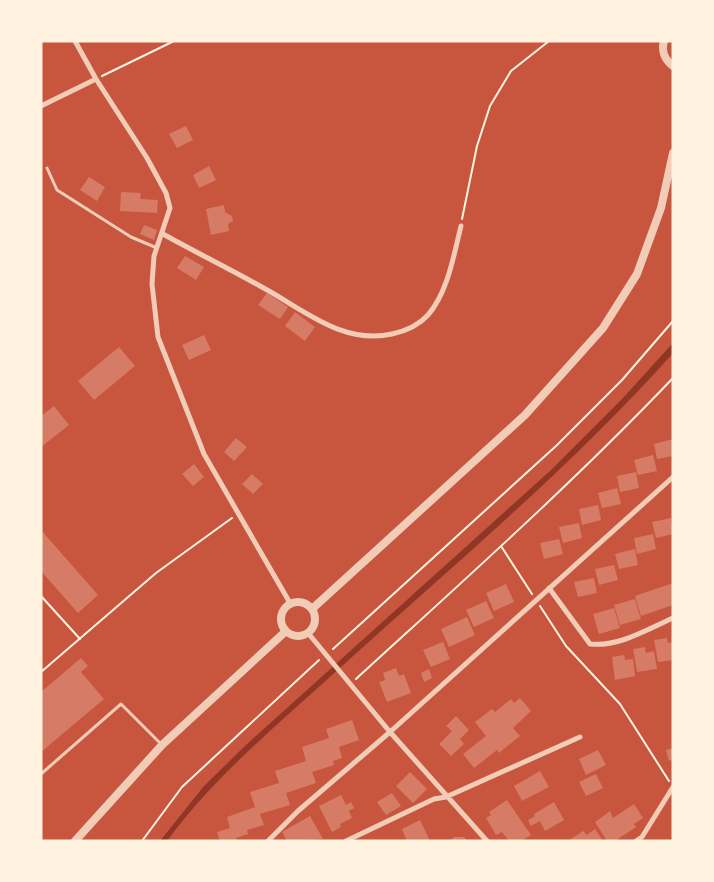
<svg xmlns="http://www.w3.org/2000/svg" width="714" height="882" viewBox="0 0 714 882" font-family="Montserrat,sans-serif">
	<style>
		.water { fill: #8f3625 }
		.building { fill: #d67c66 }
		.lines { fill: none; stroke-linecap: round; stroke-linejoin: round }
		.path { stroke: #fff3e0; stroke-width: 2 }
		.service { stroke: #f1ccb7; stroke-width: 3 }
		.minor { stroke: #f1ccb7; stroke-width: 5 }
		.tertiary { stroke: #f1ccb7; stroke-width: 8 }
	</style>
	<rect width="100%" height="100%" fill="#c8553d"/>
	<path class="water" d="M673,343V353C569,470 448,569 332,675C275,727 213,778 167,841H160L204,786L247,744L550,471L622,399Z"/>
	<path class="building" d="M186,126L193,140L177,148L169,134Z
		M209,166L216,180L199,188L193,175Z
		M89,177L105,187L97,201L80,190Z
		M121,192L141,193L140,199L158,200L157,213L120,211Z
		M224,205L225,212L232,216L233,221L228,224L229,231L211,235L206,209Z
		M144,225L157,230L154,240L140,234Z
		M185,256L204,267L196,280L177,268Z
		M267,293L288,307L280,319L258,305Z
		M295,312L315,327L305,341L285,326Z
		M204,335L211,350L189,360L182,345Z
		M119,347L135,366L94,400L78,381Z
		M54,406L69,425L41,447V416Z
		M236,438L247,447L234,461L224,452Z
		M673,439V456L657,459L654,444Z
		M653,455L657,471L638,475L634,460Z
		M194,464L204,477L193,486L182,474Z
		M636,472L639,488L620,492L617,476Z
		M252,474L263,484L253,494L242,484Z
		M617,488L621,504L602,508L598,493Z
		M598,505L601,520L582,525L579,509Z
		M671,518L673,534L656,538L652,522Z
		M579,523L582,538L563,543L559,527Z
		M41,530L98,595L78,613L41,571Z
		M653,534L656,549L637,554L634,538Z
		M559,539L563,554L544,559L540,543Z
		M635,549L638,565L619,569L615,554Z
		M614,565L618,580L599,585L595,569Z
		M594,578L597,593L578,597L574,582Z
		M673,583V605L641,616L635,596Z
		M506,584L514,602L494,611L486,593Z
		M635,599L641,619L620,625L614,605Z
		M486,601L494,618L474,627L466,610Z
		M614,608L620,628L599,634L593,614Z
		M467,617L475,635L449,647L441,629Z
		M667,638L668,643L673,642V660L658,662L654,640Z
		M443,642L450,659L431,667L423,650Z
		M645,647L646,653L654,651L657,669L637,672L633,649Z
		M624,655L625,660L633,659L635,676L615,680L612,657Z
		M81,658L88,666L81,672L104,699L41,752V692Z
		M396,668L399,676L404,674L411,693L387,702L379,682L385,680L383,673Z
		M429,669L432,678L424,682L421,673Z
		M520,698L531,711L513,728L520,736L499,753L497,750L474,768L463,754L486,736L475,722L492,709L495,712L511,699L514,703Z
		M456,716L469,730L460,739L464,744L451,756L439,744L452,731L446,726Z
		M352,720L359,740L339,747L342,758L333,761L334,765L312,772L316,783L286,793L290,805L260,814L264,825L247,830L248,834L236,838L237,841H220L217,832L230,828L227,817L255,807L250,792L279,783L275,771L306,761L302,747L329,738L326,729Z
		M673,748V759L669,761L666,750Z
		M598,750L606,765L586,775L579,759Z
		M540,771L549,787L522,801L514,786Z
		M410,772L427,789L413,803L396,786Z
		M596,774L603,788L586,796L579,782Z
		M392,793L401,806L386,815L377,802Z
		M341,795L346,805L351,802L354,808L349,811L352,818L340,824L341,827L332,832L319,806Z
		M507,800L531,835L521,841H509L502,832L496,835L486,818L491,815L489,812Z
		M554,802L564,820L545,831L540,821L531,826L528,820L535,816L534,814Z
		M634,804L643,818L634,824L636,827L615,841H607L595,822L610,811L613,818Z
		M310,816L323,839L287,841L282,832Z
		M420,820L430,841H407L402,829Z
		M595,829L603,841H568L583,831L587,835Z
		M454,837H464L468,841H450Z"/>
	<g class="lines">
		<path class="path" d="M102,76L174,41
			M462,219L477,146L490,106L511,71L549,41
			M501,546L532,594
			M41,596L80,639
			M540,606L566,646L620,704L669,781
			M333,649L556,446L622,380L673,321
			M41,672L156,573L232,518
			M356,679C463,581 572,484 673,378
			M142,841L182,787L319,660"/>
		<path class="service" d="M47,168L57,190L131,237L157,248
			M41,774L121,704L161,744"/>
		<path class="minor" d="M75,41L96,79L147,158L166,193L170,208L154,256L152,284L158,337L204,454L290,603
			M41,106L96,79
			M163,234C195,252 228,268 260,286C302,308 341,345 392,334C406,331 418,326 428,315C448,292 454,254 461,226
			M549,588L590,644C619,647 646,630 673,618
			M308,633L390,732L487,841
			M268,841L298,811L390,732L673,477
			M346,841L434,799L446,797L580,737
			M636,841L642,837L673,787"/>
		<path class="tertiary" d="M664,41C661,51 665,60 673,66
			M281 619a17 17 0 1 1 34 0a17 17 0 1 1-34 0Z
			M312,609L525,415L603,328L637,274L661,208L673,153
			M75,841L162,745L286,631"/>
	</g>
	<rect width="714" height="882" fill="none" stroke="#fff3e0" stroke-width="85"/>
</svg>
